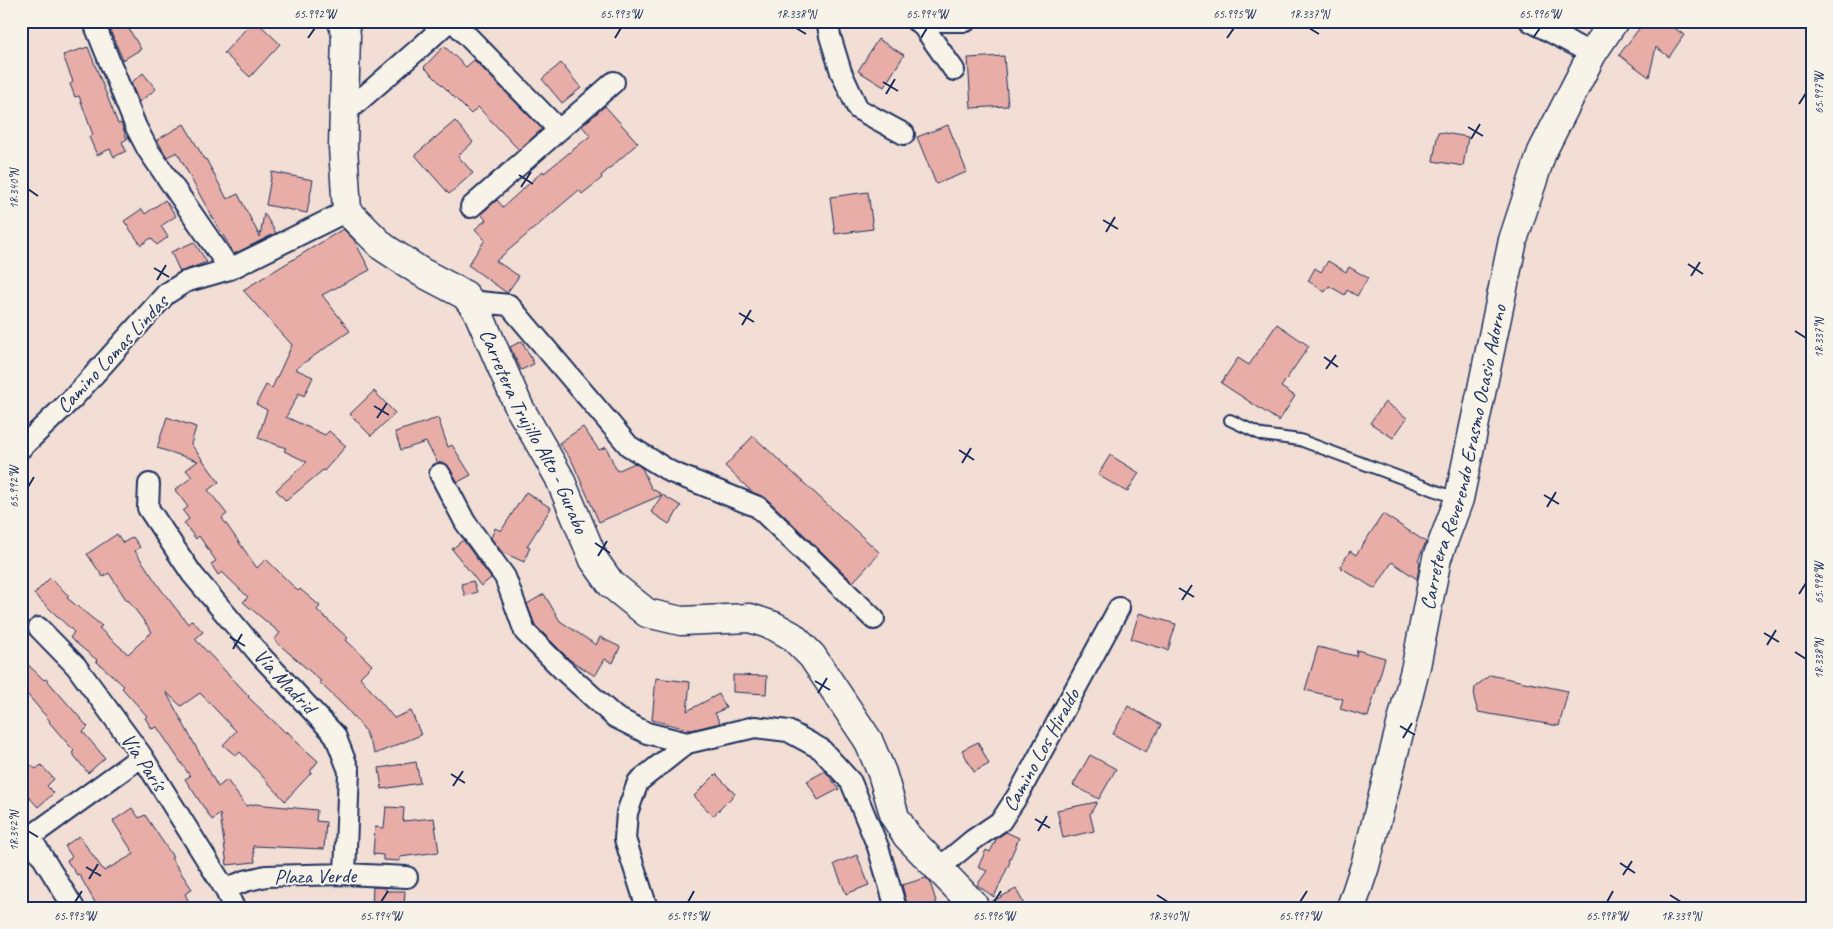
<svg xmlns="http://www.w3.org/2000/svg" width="1833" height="929" viewBox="0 0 1833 929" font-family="Caveat,sans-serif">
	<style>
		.building { fill: #e8ada6; stroke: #1b2f5e }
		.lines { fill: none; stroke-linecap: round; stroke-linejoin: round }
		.lane-casing { stroke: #1b2f5e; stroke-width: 14 }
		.street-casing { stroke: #1b2f5e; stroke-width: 24 }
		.secondary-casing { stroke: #1b2f5e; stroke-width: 31 }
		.lane { stroke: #f7f3e8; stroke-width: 10 }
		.street { stroke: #f7f3e8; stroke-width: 20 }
		.secondary { stroke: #f7f3e8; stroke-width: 28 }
		.ticks { fill: none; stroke: #1b2f5e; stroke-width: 2 }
		.labels { text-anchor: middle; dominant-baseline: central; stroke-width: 4; stroke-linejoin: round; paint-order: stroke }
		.street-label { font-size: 21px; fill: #1b2f5e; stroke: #f7f3e8 }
		.neatline { fill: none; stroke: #1b2f5e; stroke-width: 2 }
		.ticks-label { font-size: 12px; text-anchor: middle; fill: #1b2f5e }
	</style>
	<rect width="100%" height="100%" fill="#f2ded4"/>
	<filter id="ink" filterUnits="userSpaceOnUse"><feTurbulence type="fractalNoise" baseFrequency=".02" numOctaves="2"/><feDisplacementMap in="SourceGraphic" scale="10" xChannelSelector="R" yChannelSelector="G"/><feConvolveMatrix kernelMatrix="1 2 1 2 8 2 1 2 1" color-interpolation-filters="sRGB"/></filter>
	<g filter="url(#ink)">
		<path class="building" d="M106,21H124L141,49L123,60Z
			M253,21H256L280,44L250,77L224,53Z
			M1645,21H1665L1684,35L1669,57L1656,47L1649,77L1619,55Z
			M878,39L904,55L884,87L858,71Z
			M444,46L466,67L474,60L542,129L519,150L478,107L471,114L424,67Z
			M88,47L118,124L121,123L127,139L122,142L126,151L114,157L110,149L97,155L89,137L93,135L79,96L75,97L70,84L73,82L63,55Z
			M1004,56L1008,106L971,108L968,58Z
			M561,63L581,88L562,103L542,79Z
			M143,73L156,89L139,102L131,83Z
			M605,106L638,143L601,176L602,178L582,194L579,190L496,261L519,276L507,293L468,265L485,240L475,229L486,220L481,214L497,200L503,207L543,171L544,173L590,136L582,126Z
			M455,121L473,142L458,156L473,173L449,194L415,155Z
			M184,124L205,160L206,159L227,199L238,194L260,237L264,213L276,233L234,254L202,199L177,152L167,157L157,140Z
			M948,125L967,172L936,184L917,137Z
			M1438,132L1468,137L1463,166L1433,161Z
			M272,172L313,180L307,213L266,205Z
			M868,192L873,229L835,234L830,197Z
			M165,200L176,216L161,226L168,237L157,245L151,238L141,245L124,221L142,209L145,214Z
			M343,229L354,240L370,270L322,295L350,331L295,369L313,377L304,396L299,393L286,417L325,435L329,431L346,446L324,471L323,470L286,501L276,490L307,462L284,451L286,448L258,438L267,410L256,404L266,385L272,388L292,345L243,290Z
			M194,242L207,262L180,272L171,252Z
			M1328,261L1346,272L1349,267L1368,278L1357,296L1347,290L1345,295L1329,286L1325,292L1308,281L1315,268L1321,272Z
			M1277,324L1309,346L1281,387L1295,396L1279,421L1221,383L1238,358L1249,365Z
			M522,341L534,364L521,370L510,347Z
			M374,391L395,413L371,436L350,414Z
			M1385,402L1407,418L1393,438L1370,423Z
			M167,417L196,427L191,444L219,482L208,490L227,514L222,518L257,568L266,559L298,591L300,589L320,606L317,610L348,638L346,640L372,665L360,677L394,718L411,711L421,735L375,754L364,729L346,708L319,682L321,681L274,640L280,633L243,602L248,597L222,572L218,575L211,564L216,561L199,536L196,539L184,523L189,519L183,511L188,507L175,490L192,477L186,470L198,461L157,448Z
			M438,418L448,447L452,445L471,475L458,482L447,464L438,463L426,442L401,450L395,432Z
			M583,427L599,450L606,447L617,471L635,463L642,468L651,488L681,506L669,524L651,512L662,495L599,522L572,461L559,443Z
			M753,436L880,553L853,582L766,498L752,492L725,466Z
			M1110,455L1139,473L1127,492L1098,475Z
			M526,492L551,508L527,546L530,547L524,562L502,552L491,538L495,528L501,531Z
			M1383,514L1426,542L1418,560L1420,561L1417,579L1392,562L1375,589L1340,567L1350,551L1356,555Z
			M117,534L123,543L133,537L140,547L135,551L160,588L188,624L192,620L203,632L195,639L249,696L248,697L286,733L287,731L307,753L308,752L318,761L311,770V773L285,801L240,752L236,756L223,745L236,731L200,693L181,706L166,692L218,787L227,780L246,806L255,804L317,810L316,821L326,822L324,849L253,846L255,862L227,865L220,814L212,820L185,779L190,776L157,727L152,729L145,718L147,716L122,688L124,686L96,661L97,660L70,638L74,632L34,594L50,578L69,596L67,598L102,626L99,628L128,654L152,632L128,600L127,601L109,573L103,577L87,554Z
			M463,540L491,578L481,586L452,549Z
			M473,581L477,592L465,596L461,584Z
			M544,594L560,621L596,645L600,637L620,647L613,663L605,659L595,676L570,660L535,625L527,604Z
			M1139,613L1176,624L1168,650L1131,639Z
			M1318,647L1356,656L1357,650L1385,658L1368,717L1340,709L1343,699L1305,690Z
			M21,658L44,680L46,679L88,727L83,732L105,758L88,773L72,753L74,751L49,722L50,721L21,687Z
			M733,675L767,676L766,694L733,692Z
			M1490,675L1568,691L1559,726L1478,712L1474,698L1475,687Z
			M656,678L690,682L687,711L719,694L726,708L715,713L720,723L691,730L652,720Z
			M1128,706L1161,725L1146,752L1113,734Z
			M978,742L989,764L974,772L962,750Z
			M1090,755L1116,769L1099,799L1073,785Z
			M21,758L36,769L41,765L54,779L47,786L54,793L38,807L28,796L21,802Z
			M416,762L420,783L382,789L379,768Z
			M825,771L839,789L818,800L807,781Z
			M716,774L735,794L713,816L694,796Z
			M1097,802L1090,814L1094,831L1063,838L1057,810Z
			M386,807L404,808L403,821L434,818L439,852L400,857V861L383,860V855L373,854L375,827L384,828Z
			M132,808L139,818L145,815L173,857L171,858L192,889L185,894L192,908H98L79,874L77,875L67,861L72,857L65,846L79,836L104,871L134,854L113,821Z
			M1006,832L1019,838L1009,861L1010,862L994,897L977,885L987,871L978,867L986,850L990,852L997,838Z
			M857,855L869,885L846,894L834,864Z
			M926,878L930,882L938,908H908L902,885Z
			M373,887L386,888V891H405L404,907H372Z
			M1016,889L1026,908H989V903Z"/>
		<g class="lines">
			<g class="lane-casing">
				<path id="lane" d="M1230,420L1262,435L1300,440L1458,499"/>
			</g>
			<g class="street-casing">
				<path id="street" d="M453,21L559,130
					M827,21L830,36L841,72L858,109L904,134
					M916,21H966
					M1530,21L1592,54
					M920,22L954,70
					M94,23L136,127L148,150L230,269
					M344,114L422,46L449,21
					M471,207L614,82
					M469,301L509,305L629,446L671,472L758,507L874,619
					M21,448L74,397L166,294L185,282L230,269L347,211
					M440,474L465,522L505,577L525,632L562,669L615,717L647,733L687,743
					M149,484L148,508L192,574L260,655L335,735L349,771L345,874
					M39,628L76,666L142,756L225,889L234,908
					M21,828L30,837L74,908
					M30,837L142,756
					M938,869L973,840L1001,821L1018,795L1119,608
					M225,889L245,881L266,876L345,874L407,877
					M647,908L625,839L627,813L638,782L687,743L755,727L788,731L821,749L851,782L878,847L896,908"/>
			</g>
			<g class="secondary-casing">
				<g id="secondary">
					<path id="s1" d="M342,21L346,35L343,147L347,211L383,247L421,272L465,295L477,310L519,407L559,477L594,560L611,584L647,613L681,621L750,618L774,626L792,636L812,656L868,740L882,773L895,817L907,836L973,904L974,908"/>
					<path id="s2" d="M1351,908L1365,866L1416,666L1437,558L1459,499L1513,240L1542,152L1592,54L1614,21"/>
				</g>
			</g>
			<use href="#lane" class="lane"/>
			<use href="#street" class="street"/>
			<use href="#secondary" class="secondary"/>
		</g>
	</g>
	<path class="ticks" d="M796,28L806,34M1309,28L1319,34M308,38L315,28M615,38L621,28M921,38L927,28M1227,38L1234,28M1533,38L1540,28M883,82L898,91M886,94L895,79M1799,104L1806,93M1468,127L1483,136M1471,139L1480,124M519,175L533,184M521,187L531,172M28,189L38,196M1103,220L1118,229M1106,232L1115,217M1688,264L1703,274M154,268L169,277M1691,276L1700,262M157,280L166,265M739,313L754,322M742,325L751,310M1795,331L1806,338M1324,357L1338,367M1326,369L1336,355M374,406L389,415M377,418L387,403M959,450L974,460M962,463L971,448M28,487L34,477M1544,495L1559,504M1547,507L1556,492M595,543L610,553M598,556L607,541M1179,588L1194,597M1799,594L1806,583M1182,600L1192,585M1764,633L1779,642M230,637L245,646M1767,645L1776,630M233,649L242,634M1795,652L1806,659M815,681L830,690M818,693L827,678M1400,726L1415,735M1403,738L1412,723M451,774L465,783M453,786L463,771M1035,819L1050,828M28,831L38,837M1038,831L1047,816M1620,863L1635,873M86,867L101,876M1623,875L1632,861M89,879L98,864M1157,895L1168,902M1670,895L1681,902M75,902L82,891M381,902L388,891M688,902L694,891M994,902L1001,891M1300,902L1307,891M1607,902L1613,891"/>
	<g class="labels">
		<g class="street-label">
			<text transform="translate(112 354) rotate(-47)">Camino Lomas Lindas</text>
			<text stroke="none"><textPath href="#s1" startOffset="490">Carretera Trujillo Alto - Gurabo</textPath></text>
			<text stroke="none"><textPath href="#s2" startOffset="465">Carretera Reverendo Erasmo Ocasio Adorno</textPath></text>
			<text transform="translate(285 681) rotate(47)">Vía Madrid</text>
			<text transform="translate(1041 750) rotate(-61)">Camino Los Hiraldo</text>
			<text transform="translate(144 762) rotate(56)">Vía París</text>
			<text transform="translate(315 876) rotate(-1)">Plaza Verde</text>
		</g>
	</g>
	<rect width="1833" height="929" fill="none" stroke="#f7f3e8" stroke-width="55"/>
	<rect x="28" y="28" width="1778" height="874" class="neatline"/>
	<g class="ticks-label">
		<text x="315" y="18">65.992°W</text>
		<text x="621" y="18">65.993°W</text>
		<text x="796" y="18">18.338°N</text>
		<text x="927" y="18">65.994°W</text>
		<text x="1234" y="18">65.995°W</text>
		<text x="1309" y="18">18.337°N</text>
		<text x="1540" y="18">65.996°W</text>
		<text transform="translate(1819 93) rotate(-90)" y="4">65.997°W</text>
		<text transform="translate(14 189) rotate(-90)" y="4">18.340°N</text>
		<text transform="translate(1819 338) rotate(-90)" y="4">18.337°N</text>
		<text transform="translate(14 487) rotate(-90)" y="4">65.992°W</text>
		<text transform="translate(1819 583) rotate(-90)" y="4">65.998°W</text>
		<text transform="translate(1819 659) rotate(-90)" y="4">18.338°N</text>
		<text transform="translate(14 831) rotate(-90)" y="4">18.342°N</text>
		<text x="75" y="920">65.993°W</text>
		<text x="381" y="920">65.994°W</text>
		<text x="688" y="920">65.995°W</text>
		<text x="994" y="920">65.996°W</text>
		<text x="1168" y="920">18.340°N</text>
		<text x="1300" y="920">65.997°W</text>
		<text x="1607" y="920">65.998°W</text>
		<text x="1681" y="920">18.339°N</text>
	</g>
</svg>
